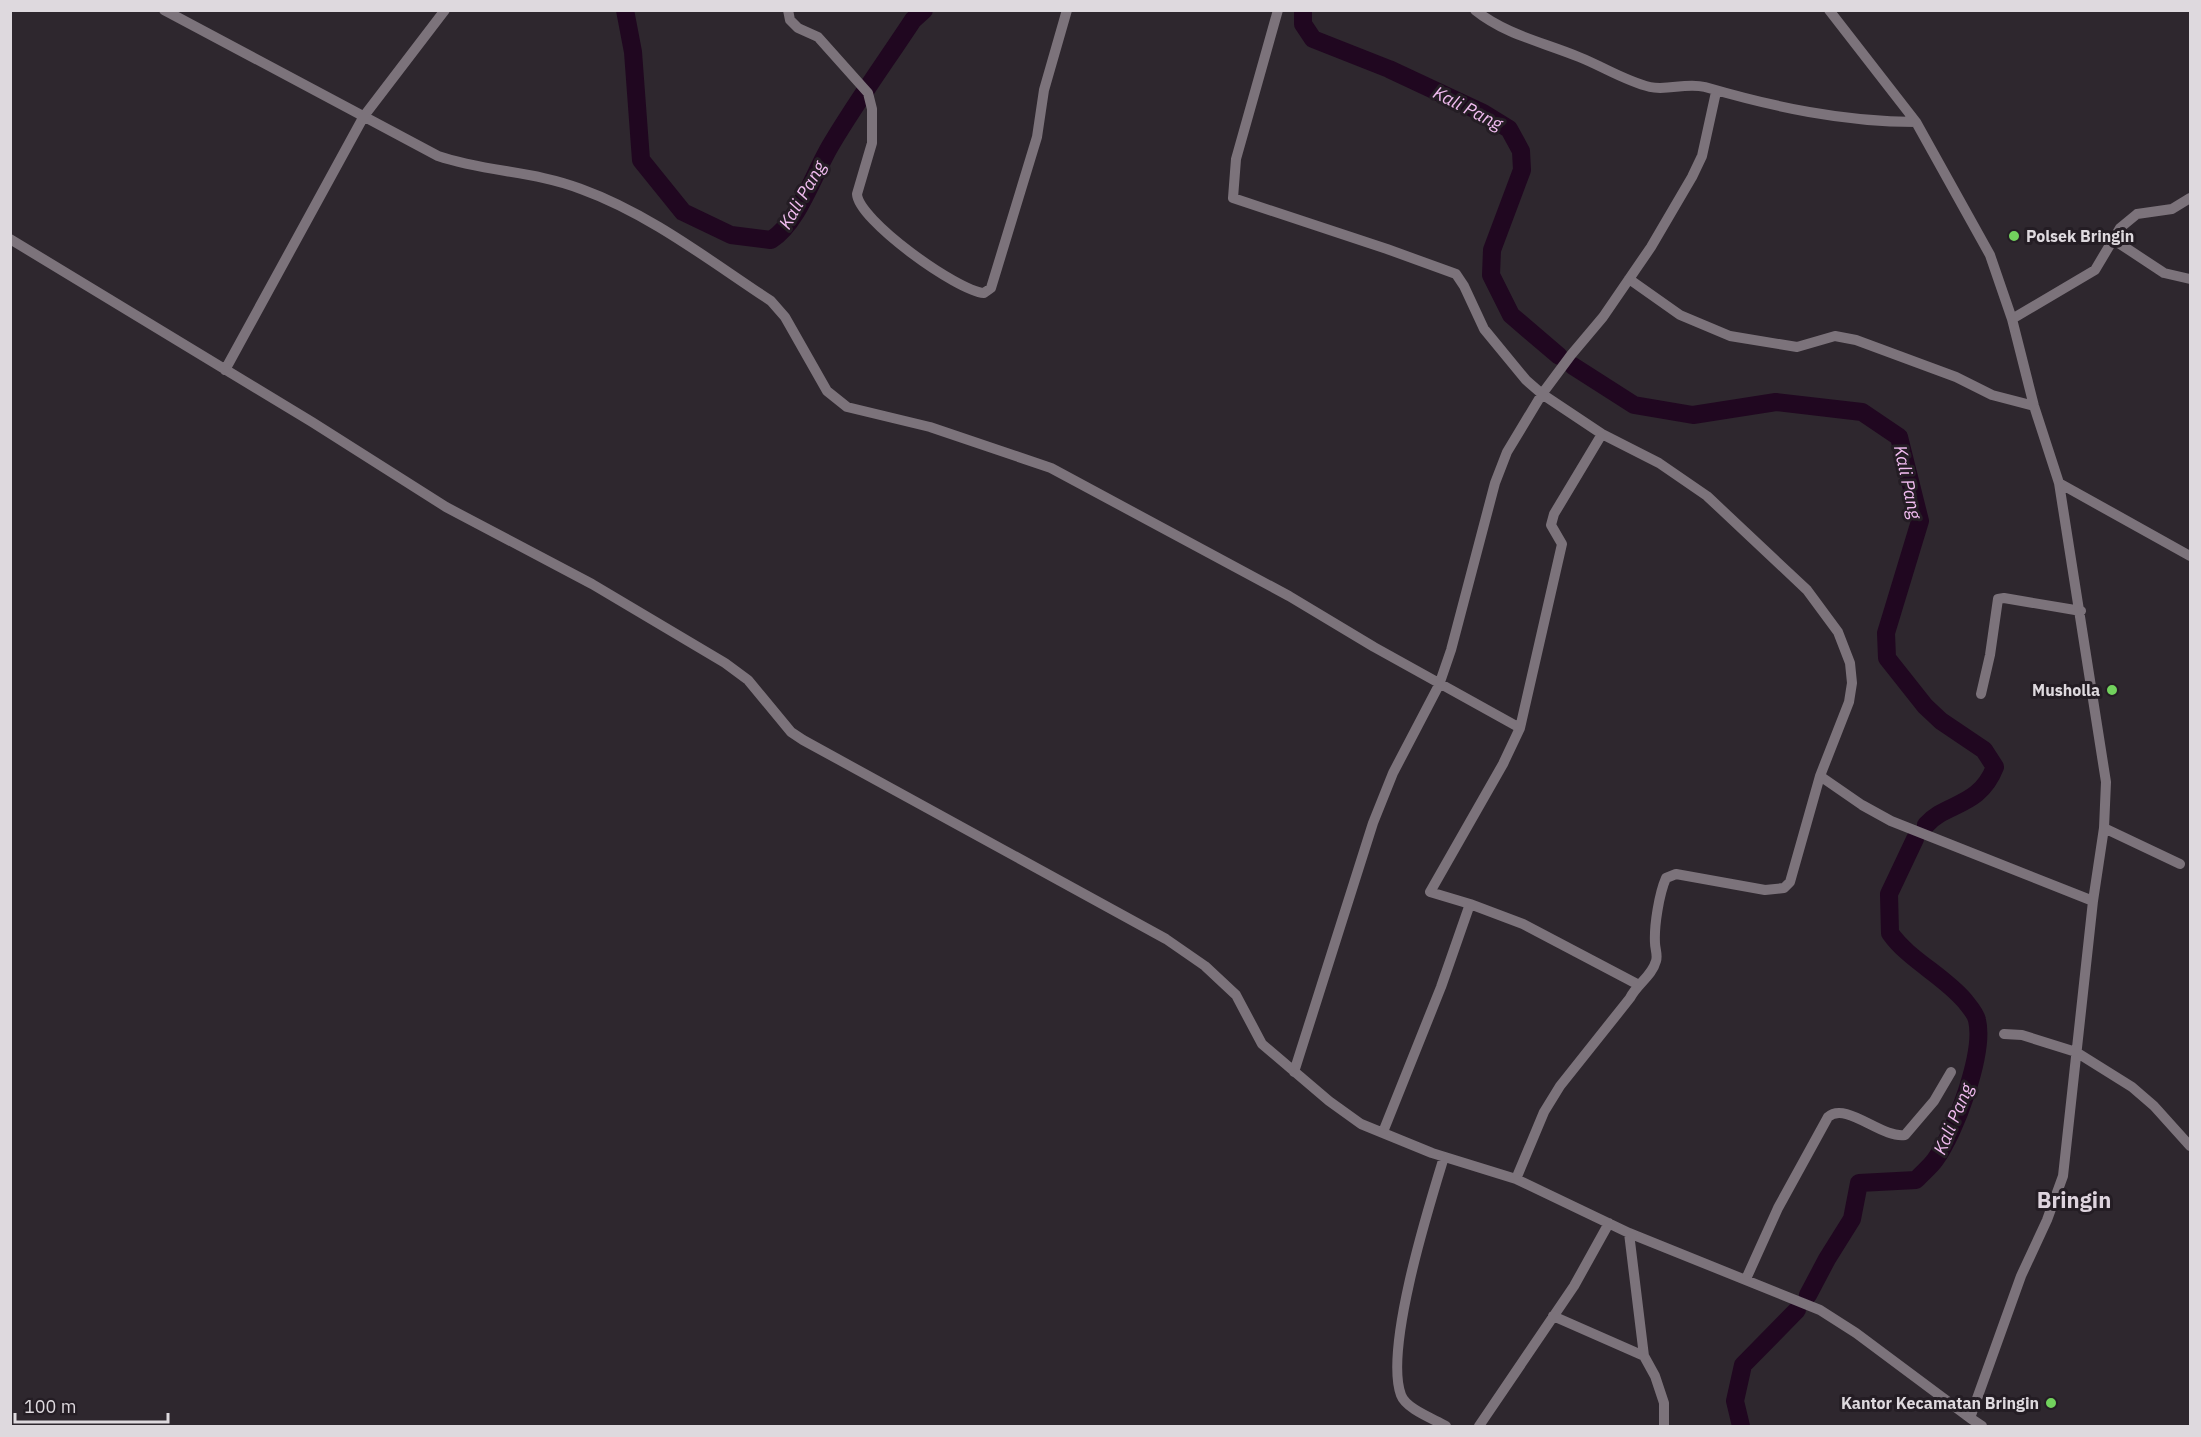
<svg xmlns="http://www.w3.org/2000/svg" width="2201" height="1437" viewBox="0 0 2201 1437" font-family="'IBM Plex Sans',sans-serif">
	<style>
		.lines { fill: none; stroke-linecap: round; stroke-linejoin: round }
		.river { stroke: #200720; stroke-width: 18 }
		.minor { stroke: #7c737b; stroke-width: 10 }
		.poi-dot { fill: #72d25d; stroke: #241d24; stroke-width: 2 }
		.labels { text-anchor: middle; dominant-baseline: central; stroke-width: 6; stroke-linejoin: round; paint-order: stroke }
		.poi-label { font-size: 16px; font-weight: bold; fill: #ded9de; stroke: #241d24; text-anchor: end }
		.water-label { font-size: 18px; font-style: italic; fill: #f1bcf0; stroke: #241d24 }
		.district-label { font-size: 22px; font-weight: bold; fill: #ded4de; stroke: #241d24 }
	</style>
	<rect width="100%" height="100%" fill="#2e272e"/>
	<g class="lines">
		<path class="river" d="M625,10L633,52L641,160L683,212L731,235L771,240C799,222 814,172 832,143C857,101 886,61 913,20L924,10
			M1303,10V24L1313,39L1389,69L1483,113L1509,129L1521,151L1522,170L1492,250L1491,275L1511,315L1559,356
			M1573,366L1634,405L1693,415L1776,402L1862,412L1899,437L1920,521L1886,633L1887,658L1925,706L1941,721L1984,750L1995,767C1979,808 1946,802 1926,825
			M1808,1295L1827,1259L1852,1219L1859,1183L1916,1180C1922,1173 1930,1167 1935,1160C1955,1133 1985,1053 1977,1020C1976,1014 1969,1006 1965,1001C1943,975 1909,960 1890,933L1889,894L1915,839
			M1741,1426L1735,1401L1743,1365L1797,1310"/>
		<path class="minor" d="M164,10L438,156C485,172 535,171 581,189C650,214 710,261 771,301L785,317L827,391L847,407L930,427L1051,468L1289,596L1374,647L1520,728
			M788,10L790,20L798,28L818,37L868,93L872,109V143L857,194C858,220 957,291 984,293L991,288L1037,137L1044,90L1067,10
			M1278,10L1236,159L1233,198L1387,249L1456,274L1464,286L1484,329L1526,380L1542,394L1602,434L1659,463L1707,496L1807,590L1838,632L1850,663L1852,683L1849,702L1820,776L1790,882L1784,888L1765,890L1676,874L1666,878C1659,894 1654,926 1655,943C1655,949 1658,955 1656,961C1652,976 1637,984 1630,998L1560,1086L1544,1112L1516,1179
			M1475,10C1506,35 1543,42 1579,57C1602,66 1625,81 1650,87C1668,91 1686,82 1705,87C1774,107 1843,122 1916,122
			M1829,10L1916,122L1990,255L2012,319L2034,406L2059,483L2106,782L2104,828L2093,901L2063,1176L2047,1220L2021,1276L1970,1418L1982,1426
			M10,239L312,422L446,507L592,584L725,663L748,680L791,732L803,740L1166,939L1205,966L1236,995L1262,1044L1329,1101L1361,1124L1432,1153L1516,1179L1629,1233L1820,1310L1856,1333L1970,1418
			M2114,240L2164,273L2190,279
			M1629,279L1680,315L1730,336L1797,347L1835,336L1856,340L1956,377L1992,395L2034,406
			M2012,319L2095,270L2120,228L2137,214L2172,209L2190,198
			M225,370L364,116L445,10
			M2059,483L2190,556
			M1981,694L1990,655L1998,599L2004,598L2081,611
			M1820,776L1862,805L1891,821L2093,901
			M2104,828L2180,864
			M1470,904L1430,892L1503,764L1520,728L1562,544L1551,525L1554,514L1602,434
			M2004,1034L2022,1035L2076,1052L2132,1087L2154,1106L2190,1146
			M1294,1072L1373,823L1393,773L1439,685L1451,650L1495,483L1507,452L1542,394L1571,355L1603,317L1651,247L1692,177L1702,156L1716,92
			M1383,1132L1441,987L1470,904L1523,924L1637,984
			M1444,1157C1429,1206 1384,1349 1401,1395C1406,1409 1434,1419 1446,1426
			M1629,1233L1644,1356L1655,1376L1664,1403V1426
			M1746,1279L1778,1208L1828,1117C1846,1101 1882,1139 1905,1135L1934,1101L1951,1072
			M1553,1316L1644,1356
			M1479,1426L1574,1286L1609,1223"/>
	</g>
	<g class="poi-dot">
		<circle cx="2014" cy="236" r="6"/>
		<circle cx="2112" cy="690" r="6"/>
		<circle cx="2051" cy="1403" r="6"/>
	</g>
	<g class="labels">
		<g class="poi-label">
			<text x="2026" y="236" text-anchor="start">Polsek Bringin</text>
			<text x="2100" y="690">Musholla</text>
			<text x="2039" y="1403">Kantor Kecamatan Bringin</text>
		</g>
		<g class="water-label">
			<text transform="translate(1468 108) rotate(27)">Kali Pang</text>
			<text transform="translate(802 195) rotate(-60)">Kali Pang</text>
			<text transform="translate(1908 482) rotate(78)">Kali Pang</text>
			<text transform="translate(1953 1119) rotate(-67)">Kali Pang</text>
		</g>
		<g class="district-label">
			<text x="2074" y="1199">Bringin</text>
		</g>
	</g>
	<rect width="2201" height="1437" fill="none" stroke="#ded9de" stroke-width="24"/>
	<path d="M15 1413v9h153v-9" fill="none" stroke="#ded9de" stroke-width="3"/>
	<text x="24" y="1413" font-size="18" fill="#ded9de" stroke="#241d24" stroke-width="4.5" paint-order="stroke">100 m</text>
</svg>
